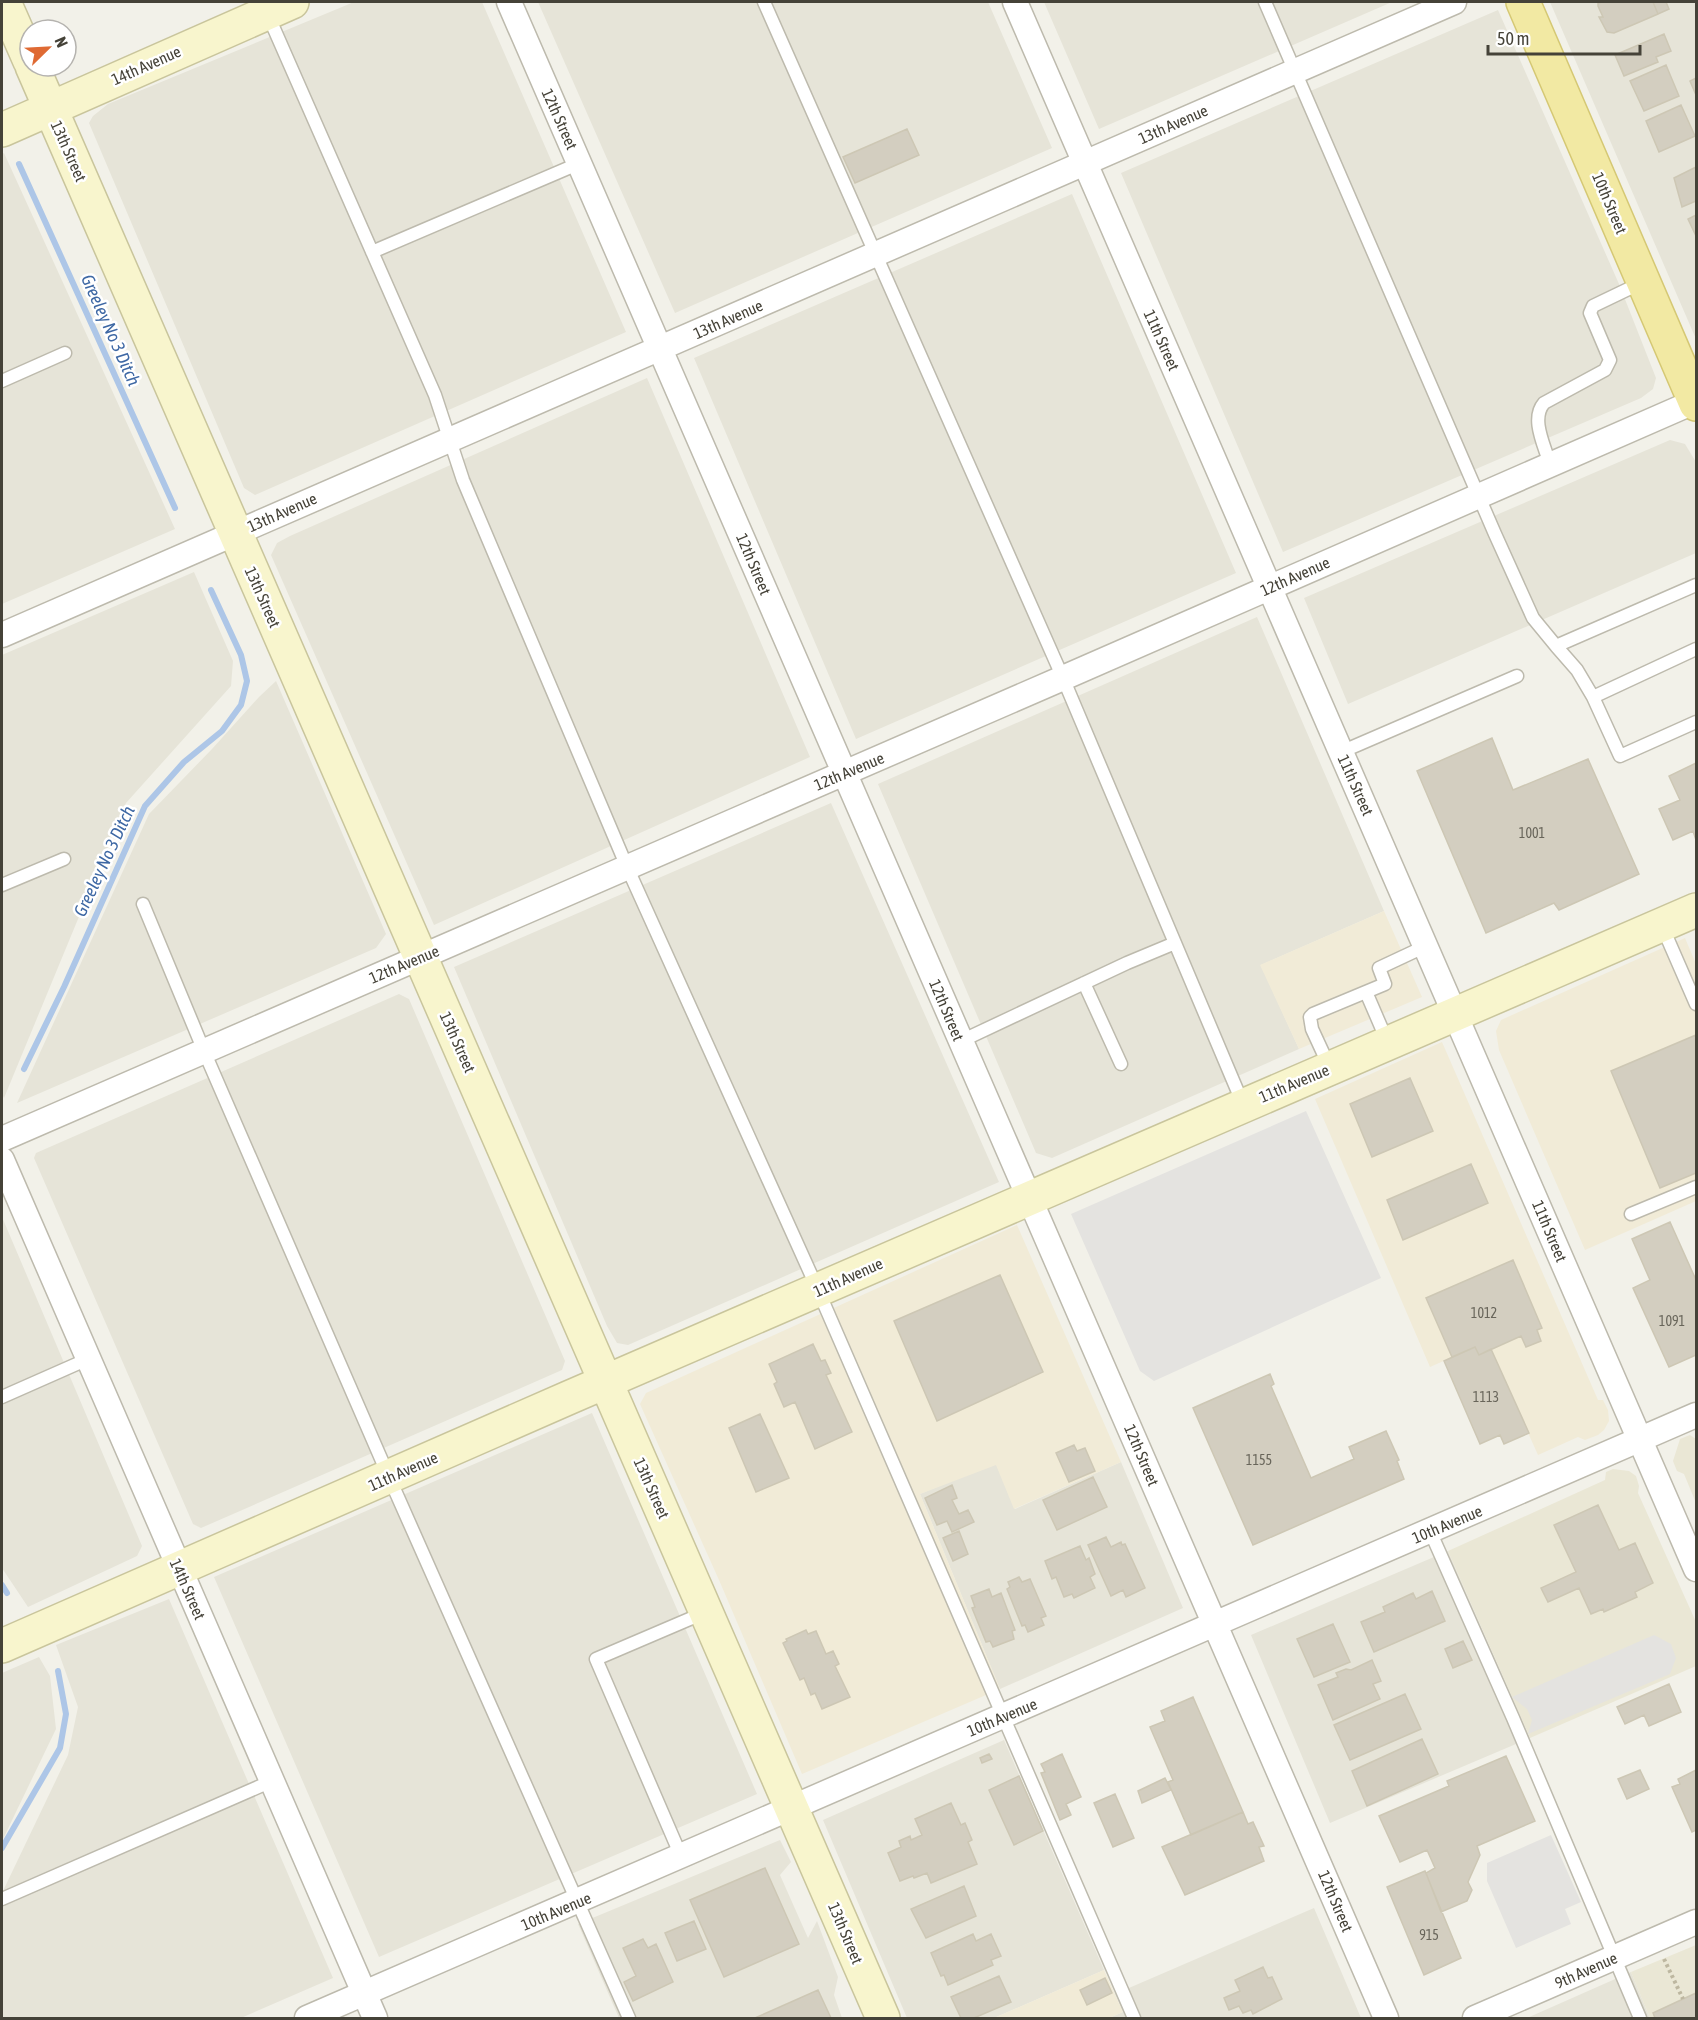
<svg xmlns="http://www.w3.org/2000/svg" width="1698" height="2020" viewBox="0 0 1698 2020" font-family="'Asap Condensed',sans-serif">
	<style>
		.residential { fill: #e6e4d8 }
		.commercial { fill: #f1ebd7 }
		.education { fill: #eae7d5 }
		.parking { fill: #e4e3e0 }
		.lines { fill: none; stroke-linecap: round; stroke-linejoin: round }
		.stream { stroke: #adc6e7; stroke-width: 6 }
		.building { fill: #d3cec0; stroke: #cdc7b4; stroke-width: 1.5 }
		.lane-casing { stroke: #bdbaad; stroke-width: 15 }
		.street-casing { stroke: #bdbaad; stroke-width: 27 }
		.secondary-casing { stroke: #c9c59c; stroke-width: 36 }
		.primary-casing { stroke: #d5c874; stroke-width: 36 }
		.path { stroke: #bdb7a0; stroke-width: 4; stroke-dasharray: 3 3; stroke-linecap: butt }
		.lane { stroke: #fff; stroke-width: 12 }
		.street { stroke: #fff; stroke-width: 24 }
		.secondary { stroke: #f8f5cd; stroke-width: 33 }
		.primary { stroke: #f2e9a3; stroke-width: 33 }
		.labels { text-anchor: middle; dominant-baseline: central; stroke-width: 5; stroke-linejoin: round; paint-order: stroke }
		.number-label { font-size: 14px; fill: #68655a }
		.street-label { font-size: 16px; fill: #454238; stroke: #fff }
		.water-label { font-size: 18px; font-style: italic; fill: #3e68a4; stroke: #fff }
	</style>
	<rect width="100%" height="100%" fill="#f2f1e9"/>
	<path class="residential" d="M354,2H482L626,332L255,495L244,488L89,123L93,116L108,104Z
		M538,2H988L1052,148L675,313Z
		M1044,2H1392L1099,129Z
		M1550,2H1696V339Z
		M1498,10L1619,284L1656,378L1653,389L1641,398L1283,552L1121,173Z
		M4,153L175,529L2,604V154Z
		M1072,194L1236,573L856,739L694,358Z
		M647,378L810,757L434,925L271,555L277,543L290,536Z
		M1670,440L1685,444L1696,462V553L1348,704L1304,598Z
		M194,572L233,661L231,686L126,803L4,1098L2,1094V655Z
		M1257,617L1384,911L1261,965L1299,1049L1052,1158L1036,1153L878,784Z
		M276,681L386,934L376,948L17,1103L149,814L212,749L259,697Z
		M831,803L999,1182L628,1345L617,1343L607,1326L454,967Z
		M399,994L409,999L565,1361L562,1370L201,1528L193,1524L34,1158L36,1153Z
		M2,1217L142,1546L137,1556L28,1607L2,1568Z
		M592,1413L757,1794L379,1957L214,1577Z
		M996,1462L1015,1509L1121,1462L1183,1608L1000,1689L920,1494Z
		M1448,1551L1530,1738L1330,1823L1251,1635Z
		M169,1599L333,1978L241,2018H2V1893L68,1755L78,1707L56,1645Z
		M39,1657L50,1676L56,1729L2,1841V1673Z
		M1004,1740L1104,1970L994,2018H907L823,1820Z
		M780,1840L791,1862L780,1875L808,1938L817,1921L838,1977L834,1995L842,2018H619L578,1924Z
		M1314,1908L1361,2018H1109L1123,2012L1115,1994Z
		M1631,1972L1650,2018H1527Z"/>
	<path class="commercial" d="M1384,911L1422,997L1299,1049L1260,965Z
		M1685,938L1696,964V1201L1585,1250L1499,1050L1496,1031L1501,1020Z
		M1442,1042L1598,1400H1603L1608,1410L1609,1421L1604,1430L1598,1435L1585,1440L1578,1437L1538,1455L1491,1350L1475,1347L1430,1367L1315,1099Z
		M1017,1225L1121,1462L1014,1509L996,1465L920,1494L1000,1689L802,1774L719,1580L640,1404L646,1393Z
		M1104,1970L1123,2012L1109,2018H994Z"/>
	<path class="education" d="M1690,1435L1696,1439V1503L1684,1474L1677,1471L1673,1461L1680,1439Z
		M1613,1469L1629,1471L1636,1476L1639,1486L1638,1493L1696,1622V1666L1530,1738L1448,1551L1605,1480L1606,1472Z
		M1696,1945V2018H1650L1631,1972Z"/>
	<path class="parking" d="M1306,1111L1381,1278L1154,1381L1140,1371L1071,1214Z
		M1654,1635L1671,1644L1676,1658L1670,1674L1528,1734L1532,1720L1527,1709L1512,1697Z
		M1551,1835L1581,1902L1565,1909L1571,1924L1516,1948L1487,1881V1863Z"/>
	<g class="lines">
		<path class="stream" d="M19,164L175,508
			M24,1069L64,987L145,806L184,762L222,731L241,705L247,681L241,655L211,590
			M2,1585L7,1593
			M2,1848L60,1748L66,1714L58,1671"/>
	</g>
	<path class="building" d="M1602,2H1653L1658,14L1614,33L1607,32L1599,17H1603L1598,6V3Z
		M1653,2H1666L1669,9L1658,14Z
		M1664,34L1671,51L1656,57L1658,62L1624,76L1615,55Z
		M1666,65L1679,96L1644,111L1630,81Z
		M1696,78V95L1690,81Z
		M1681,105L1695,136L1659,152L1646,121Z
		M907,129L919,155L855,183L843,157Z
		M1696,167V201L1682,207L1674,178Z
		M1696,215V236L1688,219Z
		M1492,738L1513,790L1588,759L1639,874L1559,910L1554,903L1486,933L1417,771Z
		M1696,763V840L1693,831L1673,840L1659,809L1680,800L1669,776Z
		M1696,1035V1173L1660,1188L1611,1071Z
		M1410,1078L1433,1131L1372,1157L1350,1104Z
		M1471,1164L1488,1203L1403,1240L1387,1200Z
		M1670,1222L1696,1280V1355L1669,1367L1633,1288L1650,1280L1632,1239Z
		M1513,1260L1542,1328L1537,1330L1541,1341L1526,1347L1521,1336L1479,1355L1475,1347L1452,1357L1426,1298Z
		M1000,1275L1043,1372L937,1421L894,1321Z
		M813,1344L821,1361L825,1360L831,1373L826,1375L852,1432L815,1449L795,1402L784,1407L774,1384L777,1382L769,1364Z
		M1475,1347L1479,1355L1491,1349L1529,1433L1504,1444L1500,1435L1480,1444L1444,1361Z
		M1270,1374L1274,1384L1271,1386L1311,1478L1354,1459L1349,1447L1386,1431L1399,1460L1397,1461L1404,1479L1253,1545L1193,1408Z
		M760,1414L789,1478L756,1492L729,1428Z
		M1074,1445L1077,1451L1085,1448L1095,1471L1069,1482L1056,1453Z
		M1093,1477L1107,1507L1057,1530L1043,1500Z
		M952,1485L957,1498L952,1500L959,1514L968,1510L974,1522L952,1532L947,1521L937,1525L925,1498Z
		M1598,1505L1619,1550L1635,1543L1653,1583L1635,1592L1637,1597L1604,1612L1603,1609L1591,1614L1579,1588L1548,1602L1541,1588L1576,1572L1554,1525Z
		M959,1531L968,1554L953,1561L943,1538Z
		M1106,1537L1111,1547L1121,1542L1122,1545L1125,1544L1145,1588L1126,1597L1123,1590L1111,1596L1088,1545Z
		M1080,1546L1086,1560L1089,1558L1095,1574L1090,1577L1095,1588L1074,1598L1072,1594L1064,1597L1056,1577L1052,1579L1045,1561Z
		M1019,1577L1022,1582L1030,1579L1046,1616L1041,1618L1044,1625L1028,1632L1025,1625L1022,1626L1007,1589L1010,1587L1008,1582Z
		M989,1589L992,1597L1001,1593L1015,1630L1012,1631L1014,1639L993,1647L990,1641L986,1642L972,1608L975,1607L971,1596Z
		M1432,1591L1445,1621L1374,1652L1361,1622L1385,1612L1383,1607L1413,1593L1416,1599Z
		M1333,1624L1350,1662L1314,1677L1297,1639Z
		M806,1630L808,1634L816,1631L826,1654L833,1651L839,1664L835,1666L850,1697L822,1709L815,1693L811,1695L804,1678L800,1680L783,1643L787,1641L786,1639Z
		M1463,1641L1472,1660L1453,1668L1445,1649Z
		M1372,1660L1381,1681L1373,1684L1380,1699L1333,1720L1318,1685L1338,1677L1336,1673L1346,1669L1351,1670Z
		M1669,1684L1681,1712L1649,1726L1644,1715L1625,1724L1617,1707Z
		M1405,1694L1421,1729L1350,1760L1334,1725Z
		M1193,1697L1243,1812L1191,1835L1168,1782L1173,1780L1150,1727L1165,1721L1161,1711Z
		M1422,1739L1438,1774L1367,1806L1352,1771Z
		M989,1754L992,1759L982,1763L980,1758Z
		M1062,1754L1081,1797L1066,1804L1071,1815L1060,1820L1041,1773L1045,1772L1041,1764Z
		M1506,1756L1535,1821L1477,1846L1480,1855L1468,1882L1472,1890L1467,1901L1441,1912L1426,1873L1435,1868L1427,1850L1400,1862L1379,1816L1449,1786L1447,1781Z
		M1640,1770L1649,1789L1627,1799L1618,1779Z
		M1696,1770V1830L1692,1832L1672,1787L1680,1784L1678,1779Z
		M1019,1776L1043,1831L1014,1845L989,1790Z
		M1165,1778L1171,1790L1142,1803L1138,1791Z
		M1115,1794L1134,1838L1113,1847L1094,1803Z
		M951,1803L961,1825L965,1823L972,1840L968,1842L977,1864L931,1883L927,1873L914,1878L913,1876L900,1881L888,1853L901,1847L899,1841L910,1836L911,1840L922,1835L915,1819Z
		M1243,1812L1248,1824L1253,1822L1264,1846L1259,1847L1264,1861L1185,1895L1162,1847Z
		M765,1868L799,1944L724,1977L690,1900Z
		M1425,1871L1461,1958L1424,1975L1387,1887Z
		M964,1886L976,1916L926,1938L911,1909Z
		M694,1921L706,1949L677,1961L665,1933Z
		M973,1934L976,1941L991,1934L1001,1956L991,1960L993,1965L948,1985L944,1975L941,1976L931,1953Z
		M643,1939L648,1948L656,1944L673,1982L633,2001L624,1982L636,1976L623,1948Z
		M1263,1967L1268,1978L1272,1977L1282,1999L1253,2014L1251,2010L1243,2013L1239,2006L1229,2010L1224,1998L1240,1991L1235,1980Z
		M999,1976L1011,2002L974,2018H961L951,1997Z
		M1105,1978L1112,1993L1087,2005L1080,1990Z
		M818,1990L831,2018H755Z
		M1696,1993V2018H1655L1653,2013Z"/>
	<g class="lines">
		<g class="lane-casing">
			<path id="lane" d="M764,2L1063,678L1243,1104
				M1265,2L1495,534L1533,618L1556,646L1696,585
				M268,15L435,395L463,480L627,867L818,1290L1134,2018
				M372,252L580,163
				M2,381L65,353
				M1550,465C1545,446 1530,419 1544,403L1605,370L1610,360L1590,313L1593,306L1643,282
				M1556,646L1577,670L1593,697L1696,649
				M1593,697L1620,756L1696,722
				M1341,752L1517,676
				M2,885L64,859
				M143,904L204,1051L389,1477L629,2018
				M1662,926L1696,1004
				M1084,983L1121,1064
				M1366,992L1388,1043
				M961,1041L1127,963L1175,943
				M1330,1068L1312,1029L1310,1017L1313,1014L1385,984L1379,968L1426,946
				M1631,1214L1696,1187
				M2,1397L88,1359
				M1430,1531L1513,1718L1640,2018
				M681,1856L596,1659L706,1612
				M2,1899L272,1781"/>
		</g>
		<g class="street-casing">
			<path id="street" d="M509,2L1386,2018
				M1015,2L1696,1569
				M2,635L1454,2
				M2,1139L1063,678L1696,401
				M2,1160L375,2018
				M307,2018L1696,1415
				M1475,2018L1696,1922"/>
		</g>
		<g class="secondary-casing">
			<path id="secondary" d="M4,2L30,61
				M32,66L883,2018
				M2,130L292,2
				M2,1646L568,1398L1696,910"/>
		</g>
		<g class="primary-casing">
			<path id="primary" d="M1523,2L1696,404"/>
		</g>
		<path class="path" d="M1664,1959L1683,1999"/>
		<use href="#lane" class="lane"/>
		<use href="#street" class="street"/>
		<use href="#secondary" class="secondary"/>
		<use href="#primary" class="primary"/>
	</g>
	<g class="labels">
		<g class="number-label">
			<text x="1532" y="833">1001</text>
			<text x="1484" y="1313">1012</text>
			<text x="1672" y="1321">1091</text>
			<text x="1486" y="1397">1113</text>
			<text x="1259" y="1460">1155</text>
			<text x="1429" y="1935">915</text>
		</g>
		<g class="street-label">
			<text transform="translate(146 65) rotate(-24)">14th Avenue</text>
			<text transform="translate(560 119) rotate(66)">12th Street</text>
			<text transform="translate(1173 124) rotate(-24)">13th Avenue</text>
			<text transform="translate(69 151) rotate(66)">13th Street</text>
			<text transform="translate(1610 203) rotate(67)">10th Street</text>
			<text transform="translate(728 319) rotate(-24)">13th Avenue</text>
			<text transform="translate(1162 340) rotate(66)">11th Street</text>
			<text transform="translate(282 512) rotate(-24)">13th Avenue</text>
			<text transform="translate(754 564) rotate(67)">12th Street</text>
			<text transform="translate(1295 576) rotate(-24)">12th Avenue</text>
			<text transform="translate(263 597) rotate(66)">13th Street</text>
			<text transform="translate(849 771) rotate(-23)">12th Avenue</text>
			<text transform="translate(1356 785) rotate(66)">11th Street</text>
			<text transform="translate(404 964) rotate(-23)">12th Avenue</text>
			<text transform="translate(947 1010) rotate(67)">12th Street</text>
			<text transform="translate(458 1042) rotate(66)">13th Street</text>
			<text transform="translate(1294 1083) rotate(-23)">11th Avenue</text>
			<text transform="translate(1550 1231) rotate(67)">11th Street</text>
			<text transform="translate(848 1277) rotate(-24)">11th Avenue</text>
			<text transform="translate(1142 1455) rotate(67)">12th Street</text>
			<text transform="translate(403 1471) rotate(-24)">11th Avenue</text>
			<text transform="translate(652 1488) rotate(66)">13th Street</text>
			<text transform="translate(1447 1524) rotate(-23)">10th Avenue</text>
			<text transform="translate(188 1589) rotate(66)">14th Street</text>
			<text transform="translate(1002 1717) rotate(-23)">10th Avenue</text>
			<text transform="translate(1336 1901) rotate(67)">12th Street</text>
			<text transform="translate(556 1911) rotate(-23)">10th Avenue</text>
			<text transform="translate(846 1933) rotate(67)">13th Street</text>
			<text transform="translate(1586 1970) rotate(-24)">9th Avenue</text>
		</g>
		<g class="water-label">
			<text transform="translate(111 330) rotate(66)">Greeley No 3 Ditch</text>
			<text transform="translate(104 861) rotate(-65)">Greeley No 3 Ditch</text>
		</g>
	</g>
	<rect width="1698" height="2020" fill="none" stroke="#454238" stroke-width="6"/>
	<g transform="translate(48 48) rotate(66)"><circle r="28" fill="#ffffff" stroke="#b5b3af" stroke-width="1.5"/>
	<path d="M0-4.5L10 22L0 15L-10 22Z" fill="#df6a33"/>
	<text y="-9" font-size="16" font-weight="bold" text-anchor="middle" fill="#454238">N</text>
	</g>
	<path d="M1488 45v9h152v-9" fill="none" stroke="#454238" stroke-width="3"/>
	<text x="1497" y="45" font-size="18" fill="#454238" stroke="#ffffff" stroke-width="4.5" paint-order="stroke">50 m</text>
</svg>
